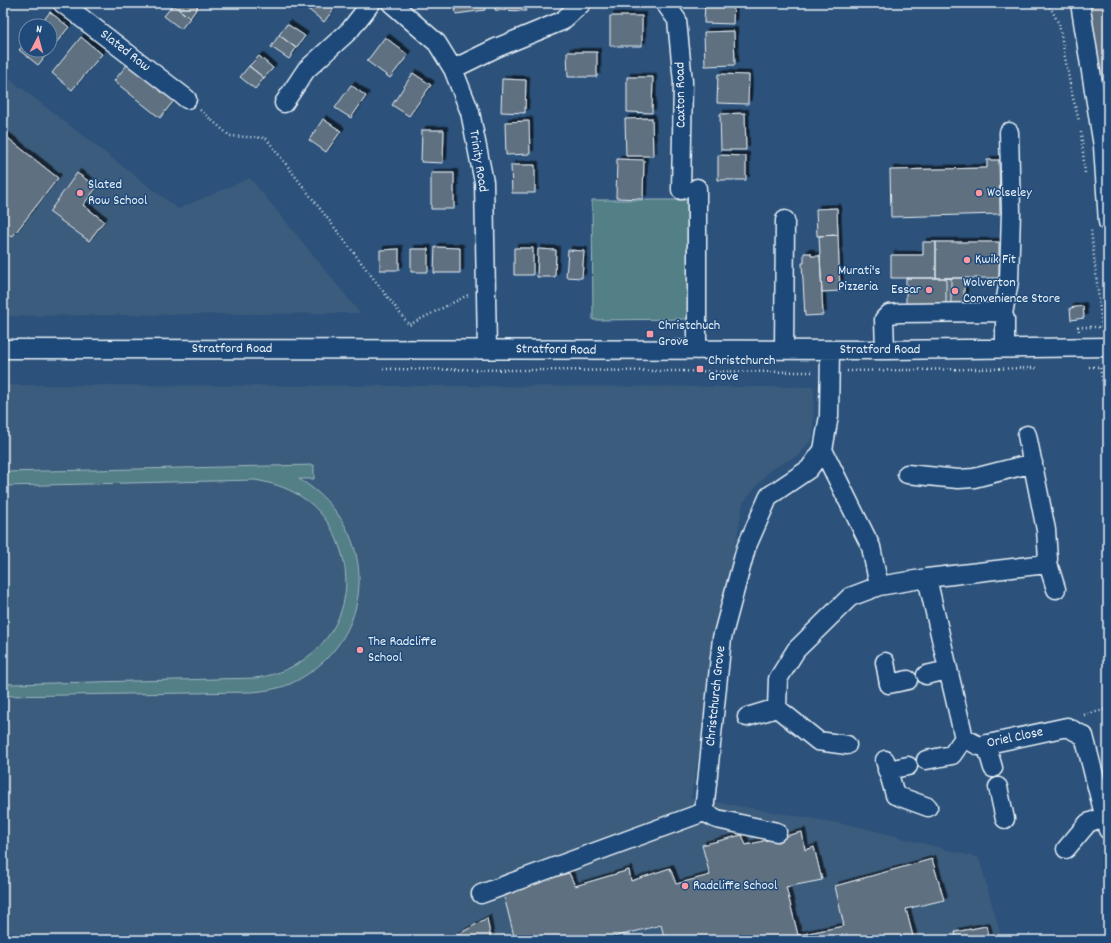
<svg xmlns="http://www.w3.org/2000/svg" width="1111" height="943" viewBox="0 0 1111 943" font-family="Dekko,sans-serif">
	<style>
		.built { fill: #3b5b7c }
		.green { fill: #537f87; stroke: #9eb8c0 }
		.building { fill: #5f7080; stroke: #e8f1f8; filter: url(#shadow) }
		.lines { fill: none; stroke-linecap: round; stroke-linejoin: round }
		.minor-casing { stroke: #e8f1f8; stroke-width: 21 }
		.path { stroke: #e8f1f8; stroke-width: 2.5; stroke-dasharray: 1 3; stroke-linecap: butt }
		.minor { stroke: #1f4a7a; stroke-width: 18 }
		.poi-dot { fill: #ff9aa2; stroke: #1f4a7a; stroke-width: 1.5 }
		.labels { text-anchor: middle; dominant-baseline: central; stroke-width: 3; stroke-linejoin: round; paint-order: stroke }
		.street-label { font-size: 14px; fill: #e8f1f8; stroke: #1f4a7a }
		.poi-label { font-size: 14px; fill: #e8f1f8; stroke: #1f4a7a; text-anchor: start }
	</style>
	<defs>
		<filter id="shadow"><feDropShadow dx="3.5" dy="-3.5" stdDeviation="0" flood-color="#0009"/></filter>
	</defs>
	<rect width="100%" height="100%" fill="#2c527b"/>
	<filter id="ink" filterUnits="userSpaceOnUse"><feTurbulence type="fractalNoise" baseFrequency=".025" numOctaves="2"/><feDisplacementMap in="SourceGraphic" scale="8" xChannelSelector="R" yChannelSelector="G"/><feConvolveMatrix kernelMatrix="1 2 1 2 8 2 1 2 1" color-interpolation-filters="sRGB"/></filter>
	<g filter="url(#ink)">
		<path class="built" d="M3,74L178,209L250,178L360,313L3,316Z
			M3,385L814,387L813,438L799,455L770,470L743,503L691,798L856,826L979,858L1002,940H3Z"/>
		<path class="green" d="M592,200H687L688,319L593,320Z
			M314,465V479H299C383,529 378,643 290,684C278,689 264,691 251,692L3,696V683L13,684L255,678C319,670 362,611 340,548C333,527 320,508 300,496C286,487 271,483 255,480L3,486V472Z"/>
		<path class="building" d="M175,3H193L198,7L190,18L173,5Z
			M299,3H315L309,10Z
			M315,3H338L324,22L309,10Z
			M454,3H484L485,10L456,14Z
			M495,3H526V11L495,10Z
			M705,3H734L733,24L704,23Z
			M1085,3H1108V146Z
			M173,5L190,18L181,29L164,16Z
			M50,12L69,27L38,65L19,50L26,42V50H50V26H39Z
			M610,16H642V46H610Z
			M287,24L305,36L296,48L279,35Z
			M734,31L735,65L705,66L704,32Z
			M279,35L296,48L289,59L271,47Z
			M81,37L102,54L72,90L52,73Z
			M385,37L408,55L390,78L367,61Z
			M567,52H597V77H568Z
			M259,56L273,68L264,78L249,66Z
			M130,61L176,98L160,118L114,81Z
			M249,66L264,78L255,89L240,77Z
			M413,73L431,85L409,116L392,105Z
			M718,74L749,75L748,104L717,103Z
			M627,77H653L652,113L627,112Z
			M502,79L526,80L525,113L501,112Z
			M351,85L366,96L351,118L335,108Z
			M745,113L746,150H721L720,114Z
			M652,118L653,156H626L625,119Z
			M323,119L341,131L326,152L309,140Z
			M529,121L530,154L506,155L505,122Z
			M422,130H444L443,163L421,162Z
			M3,134L58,178L12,237L3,230Z
			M718,155L746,156V180H718Z
			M617,159L644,160L643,199L616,198Z
			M987,160H999L1000,214L891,217L890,170L987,168Z
			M511,165H535V193H512Z
			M77,173L97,187L83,205L104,221L89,241L49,212Z
			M431,173H454V209H431Z
			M837,208L838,235L817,236L816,209Z
			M838,235L840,291L822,292L819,236Z
			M923,242H936V278H891V255H923Z
			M936,242H999V278H936Z
			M435,247L460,248V273H434Z
			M514,248H533V275H514Z
			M399,249V270H380V250Z
			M411,249H428V272H411Z
			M538,249L556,250L555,277H537Z
			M568,250L584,251L582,278L566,277Z
			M804,253H811V256H820L823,315L805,316L802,263H804Z
			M906,278H951V303L929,304V318L906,319Z
			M946,278H964V304L946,303Z
			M1083,306L1084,318L1071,320L1070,308Z
			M802,832L805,850L814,847L822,880L786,887L798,935L844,926L835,886L932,859L944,900L906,909L914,940H665L661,925L602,940H515L503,892L569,873L575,886L629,870L631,881L670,868L676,884L710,875L702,845L742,835L746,845Z
			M487,918L491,940H449Z
			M986,926L990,940H956L955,932Z"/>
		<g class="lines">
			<g class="minor-casing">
				<path id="minor" d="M62,3L187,99
					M391,3L437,43L453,69L470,112L484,182L487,349
					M665,3L677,20L683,82L681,190
					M1080,3L1103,146L1108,222
					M453,69L496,48L562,21L582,3
					M284,103L306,70L350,30L371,3
					M697,188V350
					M1003,314L1009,281L1011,212L1009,132
					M3,349L885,350L1108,347
					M784,350L785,220
					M885,350L884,319L889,314L900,313L995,312L1003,314L1005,319V348
					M823,450L871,547L879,586L927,578L964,738L979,746L1067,727L1084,736L1108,830
					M907,474L958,479L974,478L1033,463
					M1046,564L1050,570L1056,589
					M927,578L1046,564L1048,559L1046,530L1027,435
					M885,662L889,684L908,680
					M926,675L948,670
					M777,708L778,679L796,650L850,597L879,586
					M747,717L777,708L818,741L847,745
					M986,744L993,768
					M885,760L895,795L928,807
					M926,760L952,755L964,738
					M887,770L908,766
					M998,787L1005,819
					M704,812L722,638L746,548L769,496L809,469L823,450L829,416L830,350
					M1066,849L1088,823L1105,816
					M481,894L704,812L717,819L777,832"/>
			</g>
			<path class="path" d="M1048,3L1059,24L1071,90L1079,121
				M200,110L230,136L266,138L409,325L468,295
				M1081,132L1085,173
				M1079,331L1078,327H1102L1091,230
				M1089,367H1100L1108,411
				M383,369L812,372
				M847,371L1038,368
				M1084,715L1108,709"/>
			<use href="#minor" class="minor"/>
		</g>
	</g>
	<g class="poi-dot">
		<circle cx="80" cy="193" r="4"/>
		<circle cx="979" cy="193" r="4"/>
		<circle cx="967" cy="260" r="4"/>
		<circle cx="830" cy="279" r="4"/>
		<circle cx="929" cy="290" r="4"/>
		<circle cx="955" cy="291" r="4"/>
		<rect x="646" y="330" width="8" height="8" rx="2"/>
		<rect x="696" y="365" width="8" height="8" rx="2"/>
		<circle cx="360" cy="650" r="4"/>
		<circle cx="685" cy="886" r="4"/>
	</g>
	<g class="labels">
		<g class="street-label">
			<text transform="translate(125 51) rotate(38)">Slated Row</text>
			<text transform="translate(681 95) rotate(-91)">Caxton Road</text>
			<text transform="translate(478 161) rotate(81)">Trinity Road</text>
			<text x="232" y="349">Stratford Road</text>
			<text transform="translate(556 350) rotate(1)">Stratford Road</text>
			<text x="880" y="350">Stratford Road</text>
			<text transform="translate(716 696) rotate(-84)">Christchurch Grove</text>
			<text transform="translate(1015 738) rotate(-12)">Oriel Close</text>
		</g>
		<g class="poi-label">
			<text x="88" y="185">Slated<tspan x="88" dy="16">Row School</tspan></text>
			<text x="987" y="193">Wolseley</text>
			<text x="975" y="260">Kwik Fit</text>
			<text x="838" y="271">Murati's<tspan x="838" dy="16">Pizzeria</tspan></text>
			<text x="963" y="283">Wolverton<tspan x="963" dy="16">Convenience Store</tspan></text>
			<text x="921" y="290" text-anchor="end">Essar</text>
			<text x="658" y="326">Christchuch<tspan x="658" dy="16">Grove</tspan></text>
			<text x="708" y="361">Christchurch<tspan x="708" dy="16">Grove</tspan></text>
			<text x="368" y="642">The Radcliffe<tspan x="368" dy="16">School</tspan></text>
			<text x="693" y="886">Radcliffe School</text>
		</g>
	</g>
	<rect width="1111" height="943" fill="none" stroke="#1f4a7a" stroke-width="16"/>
	<rect x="8" y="8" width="1095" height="927" fill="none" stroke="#e8f1f8" stroke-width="1.5" filter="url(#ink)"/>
	<g transform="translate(38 38) rotate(6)"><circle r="19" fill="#1f4a7a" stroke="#6f8dac"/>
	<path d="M0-3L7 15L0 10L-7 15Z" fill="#ff9aa2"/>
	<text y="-6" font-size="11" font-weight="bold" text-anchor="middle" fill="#e8f1f8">N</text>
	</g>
</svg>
